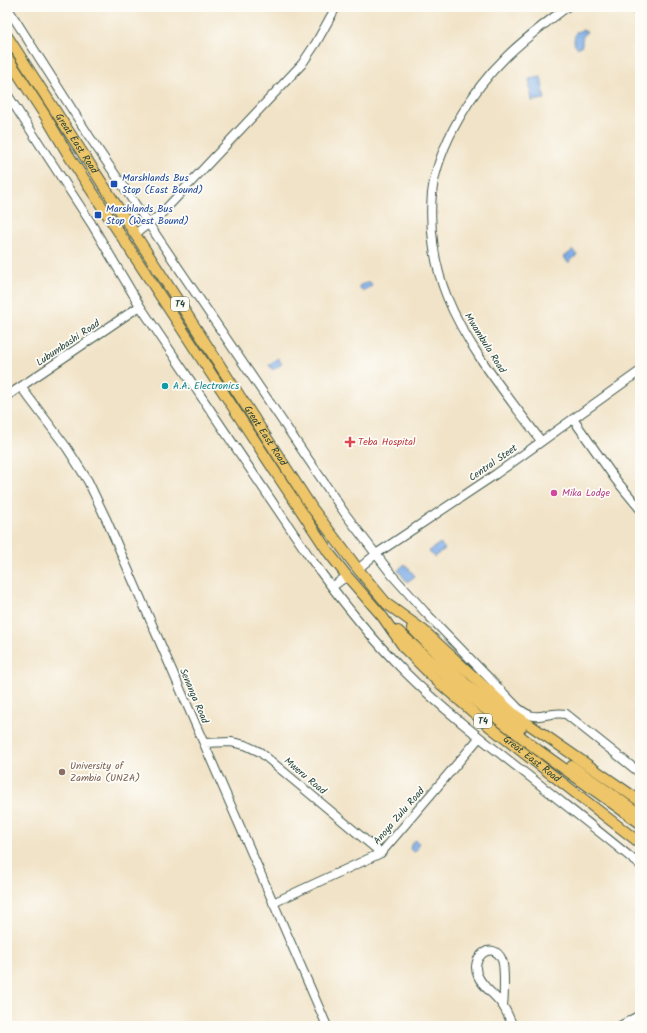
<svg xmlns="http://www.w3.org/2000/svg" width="647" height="1033" viewBox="0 0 647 1033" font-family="Kalam,sans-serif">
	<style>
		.water { fill: #7babe6; stroke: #4d748d }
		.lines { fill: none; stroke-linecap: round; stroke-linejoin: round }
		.minor-casing { stroke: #3e564a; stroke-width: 10 }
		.major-casing { stroke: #3e564a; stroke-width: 12 }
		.minor { stroke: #fff; stroke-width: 8 }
		.major { stroke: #eec569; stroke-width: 10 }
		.transit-dot { fill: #1a4fb4; stroke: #fdfcf7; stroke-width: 1.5 }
		.culture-dot { fill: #0f9aa8; stroke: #fdfcf7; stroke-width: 1.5 }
		.health-dot { fill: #e0444e; stroke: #fdfcf7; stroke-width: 1.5 }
		.hotel-dot { fill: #d1479c; stroke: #fdfcf7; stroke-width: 1.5 }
		.education-dot { fill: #8d6e63; stroke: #fdfcf7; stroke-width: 1.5 }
		.labels { text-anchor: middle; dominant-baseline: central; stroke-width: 3.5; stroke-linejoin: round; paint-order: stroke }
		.shield { fill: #fdfcf7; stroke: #62766e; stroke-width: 1 }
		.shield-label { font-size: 9px; font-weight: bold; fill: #1f3d34 }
		.street-label { font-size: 10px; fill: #1f3d34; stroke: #fdfcf7 }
		.transit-label { font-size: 10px; fill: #164399; stroke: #fdfcf7; text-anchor: start }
		.culture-label { font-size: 10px; fill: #0d838f; stroke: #fdfcf7; text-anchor: start }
		.health-label { font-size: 10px; fill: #be3a42; stroke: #fdfcf7; text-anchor: start }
		.hotel-label { font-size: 10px; fill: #b23c85; stroke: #fdfcf7; text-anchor: start }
		.education-label { font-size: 10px; fill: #785e54; stroke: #fdfcf7; text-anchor: start }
	</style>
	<rect width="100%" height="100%" fill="#fdfcf7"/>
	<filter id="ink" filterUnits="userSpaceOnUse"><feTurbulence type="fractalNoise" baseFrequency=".025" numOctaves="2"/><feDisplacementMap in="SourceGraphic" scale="8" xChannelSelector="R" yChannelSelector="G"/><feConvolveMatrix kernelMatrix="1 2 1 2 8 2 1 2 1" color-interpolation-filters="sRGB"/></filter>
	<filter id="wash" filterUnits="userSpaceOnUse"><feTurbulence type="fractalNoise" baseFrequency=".012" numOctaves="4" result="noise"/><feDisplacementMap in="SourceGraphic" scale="16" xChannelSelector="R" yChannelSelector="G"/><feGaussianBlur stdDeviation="0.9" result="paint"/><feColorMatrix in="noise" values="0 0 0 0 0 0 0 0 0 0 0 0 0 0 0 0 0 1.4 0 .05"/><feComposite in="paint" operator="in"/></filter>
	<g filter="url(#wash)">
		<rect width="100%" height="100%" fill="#f1e3c7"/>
		<path class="water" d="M583,30L587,32C582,35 582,40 582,45L578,48C572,44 574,38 576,32Z
			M541,77L545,99L532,101L529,79Z
			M573,250L577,255L568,263L564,257Z
			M370,282L372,286L363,291L359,287L360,285Z
			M278,358L282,364L273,370L269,365Z
			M440,543L445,549L434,557L429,551Z
			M405,564L415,576L407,582L398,570Z
			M416,840L418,842C419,847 417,851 413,852L410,849L411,845L414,841Z"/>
	</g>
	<g filter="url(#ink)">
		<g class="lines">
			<g class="minor-casing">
				<path id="minor" d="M7,7L89,136L346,515L392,575L425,612L518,708C539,725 545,710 566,714L640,773
					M634,7L640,15
					M7,94L91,223L140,306L311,559C340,599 370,637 404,671C444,711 489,745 534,780C569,808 605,836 640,865
					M135,234L160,215L302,64L316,43L336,7
					M21,387L67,448L88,481L107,521L327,1026
					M7,396L140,306
					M573,419L616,480L640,509
					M541,441C508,396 468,349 447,297C434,265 429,227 432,193C438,145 472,90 506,57C525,38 546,23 567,7
					M358,569L376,554L496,474L640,371
					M332,587L347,576
					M204,743L231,742L245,745L260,752L381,853
					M273,903L381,853L479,738
					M503,1006C504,997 505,967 502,960C493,939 469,957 478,976C483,988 496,995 503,1006C507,1012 510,1020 513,1026
					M620,1026L640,1015"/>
			</g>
			<g class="major-casing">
				<g id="major">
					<path id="s1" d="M7,36L312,508L358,569L387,604L423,630L514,714L640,801"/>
					<path id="s2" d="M7,57L46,117L69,156L276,473L329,553L347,576L382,616L405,649L437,681L489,726L640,843"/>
					<path d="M412,628L466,684L521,728"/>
					<path d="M398,631L461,690L538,750L640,823"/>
					<path d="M572,766L640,814"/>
				</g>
			</g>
			<use href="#minor" class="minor"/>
			<use href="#major" class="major"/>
		</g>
	</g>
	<g class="transit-dot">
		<rect x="110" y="180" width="8" height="8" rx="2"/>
		<rect x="94" y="211" width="8" height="8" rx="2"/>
	</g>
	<circle class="culture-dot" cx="165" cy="386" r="4"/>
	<path class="health-dot" d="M348 436h4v4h4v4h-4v4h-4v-4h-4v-4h4z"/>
	<circle class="hotel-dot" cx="554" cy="493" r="4"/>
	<circle class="education-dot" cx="62" cy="772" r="4"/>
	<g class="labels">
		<g class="shield">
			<rect x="171" y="297" width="18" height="14" rx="3"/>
			<rect x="474" y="714" width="18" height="14" rx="3"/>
		</g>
		<g class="shield-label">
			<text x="180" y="304">T4</text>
			<text x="483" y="721">T4</text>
		</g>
		<g class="street-label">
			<text stroke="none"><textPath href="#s1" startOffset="128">Great East Road</textPath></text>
			<text transform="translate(68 343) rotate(-34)">Lubumbashi Road</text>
			<text transform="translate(485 343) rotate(58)">Mwambula Road</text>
			<text stroke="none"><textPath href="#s1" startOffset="476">Great East Road</textPath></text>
			<text transform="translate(493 463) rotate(-35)">Central Steet</text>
			<text transform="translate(194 696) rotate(67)">Senanga Road</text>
			<text stroke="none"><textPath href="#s2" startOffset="882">Great East Road</textPath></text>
			<text transform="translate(305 776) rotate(40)">Mweru Road</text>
			<text transform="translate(399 816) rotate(-49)">Anoya Zulu Road</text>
		</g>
		<g class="transit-label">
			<text x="122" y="178">Marshlands Bus<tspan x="122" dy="12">Stop (East Bound)</tspan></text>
			<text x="106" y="209">Marshlands Bus<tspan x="106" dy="12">Stop (West Bound)</tspan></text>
		</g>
		<g class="culture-label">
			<text x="173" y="386">A.A. Electronics</text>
		</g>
		<g class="health-label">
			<text x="358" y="442">Teba Hospital</text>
		</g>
		<g class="hotel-label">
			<text x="562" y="493">Mika Lodge</text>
		</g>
		<g class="education-label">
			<text x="70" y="766">University of<tspan x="70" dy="12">Zambia (UNZA)</tspan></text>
		</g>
	</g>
	<rect width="647" height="1033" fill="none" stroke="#fdfcf7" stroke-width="24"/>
</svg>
